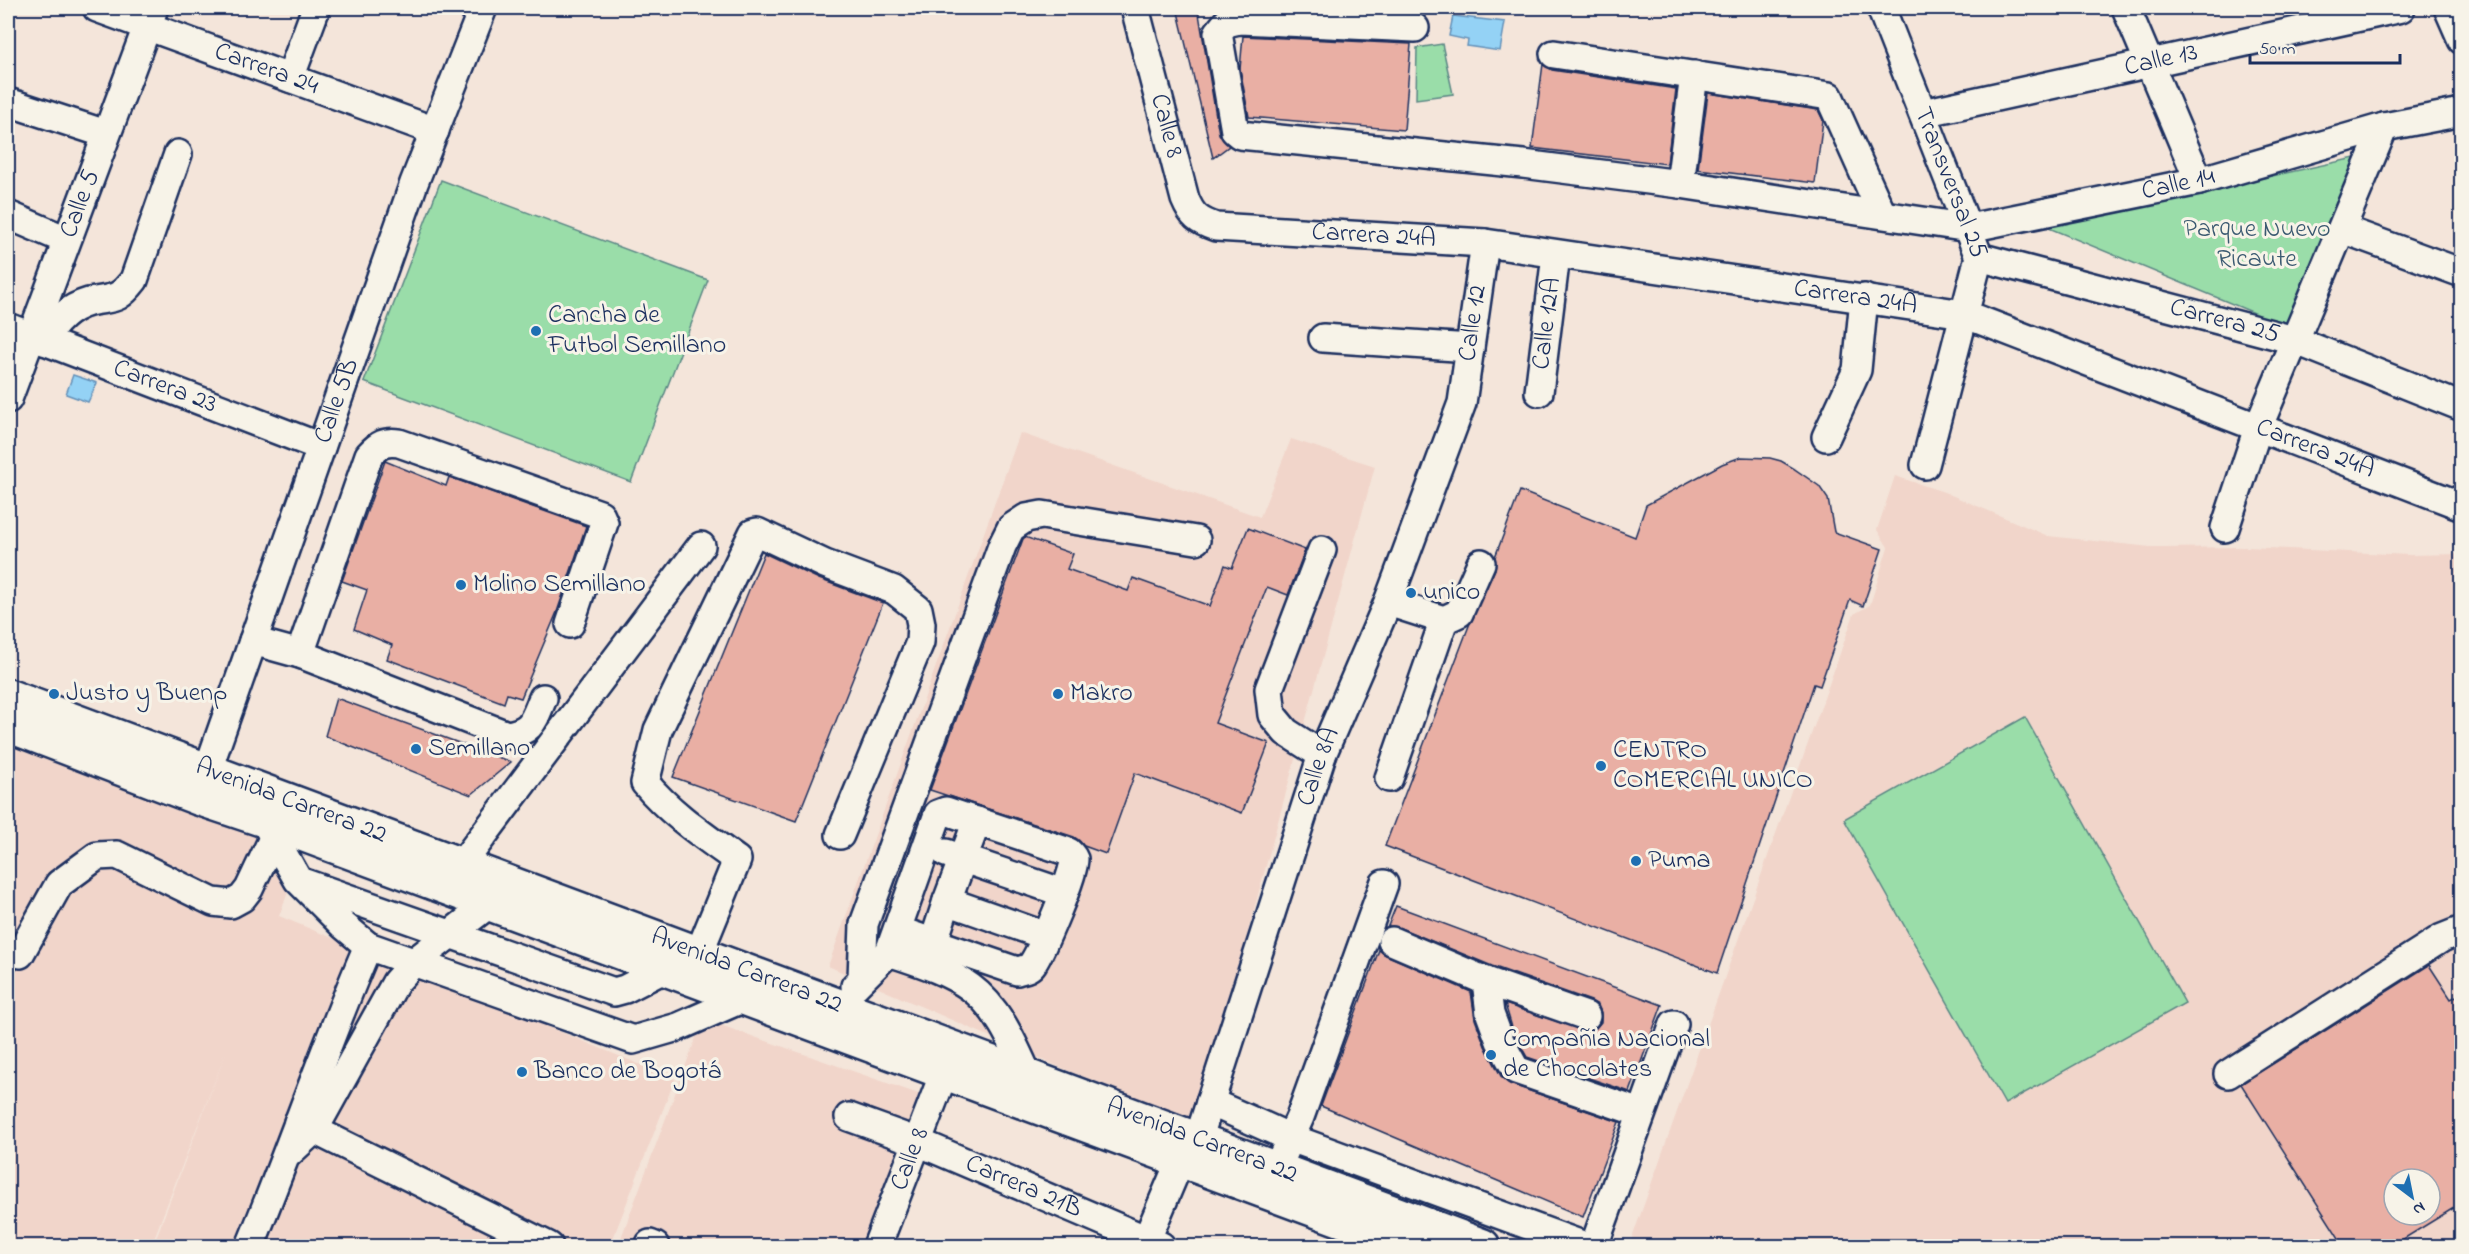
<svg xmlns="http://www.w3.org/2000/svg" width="2469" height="1254" viewBox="0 0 2469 1254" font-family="'Indie Flower',sans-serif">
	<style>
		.built { fill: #f1d5ca; fill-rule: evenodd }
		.green { fill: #9adda9; stroke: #5a8684; stroke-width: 1.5 }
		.water { fill: #94d2f5; stroke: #6491b9; stroke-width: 1.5 }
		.building { fill: #e9afa4; stroke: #1b2f5e; stroke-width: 1.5; fill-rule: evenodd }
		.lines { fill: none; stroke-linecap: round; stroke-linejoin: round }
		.minor-casing { stroke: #1b2f5e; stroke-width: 32 }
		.major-casing { stroke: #1b2f5e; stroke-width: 38 }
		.minor { stroke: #f7f3e8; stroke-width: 27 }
		.major { stroke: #f7f3e8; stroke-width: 33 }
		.poi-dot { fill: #1f6fb2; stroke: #f7f3e8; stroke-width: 2 }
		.labels { text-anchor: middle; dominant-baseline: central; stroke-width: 6; stroke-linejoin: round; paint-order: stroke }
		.street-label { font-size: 26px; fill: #1b2f5e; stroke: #f7f3e8 }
		.park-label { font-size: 26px; fill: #3b5a71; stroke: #f7f3e8 }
		.poi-label { font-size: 26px; fill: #1b2f5e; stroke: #f7f3e8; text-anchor: start }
	</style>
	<rect width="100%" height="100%" fill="#f4e5da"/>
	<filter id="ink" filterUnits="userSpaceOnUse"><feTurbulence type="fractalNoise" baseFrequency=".0167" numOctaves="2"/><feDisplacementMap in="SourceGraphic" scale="12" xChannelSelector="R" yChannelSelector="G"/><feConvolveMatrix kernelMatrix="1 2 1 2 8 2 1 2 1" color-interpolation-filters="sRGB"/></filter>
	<g filter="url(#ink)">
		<path class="built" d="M1020,433L1260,517L1291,439L1375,466L1195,1126L828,966Z
			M1895,476L1944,492L2048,536L2160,548L2247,547L2409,555L2461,554V1246H1645L1631,1241L1854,614L1870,605L1888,547L1877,530ZM2394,1179H2430V1215H2394Z
			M8,729L307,842L279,916L675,1079L610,1246H153L226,1052L151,1246H8Z
			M703,1019L930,1098L869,1246H618Z"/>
		<path class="green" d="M1442,44L1453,94L1416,99L1417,48Z
			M2364,156L2293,329L2044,226Z
			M441,180L708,280L631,482L364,382Z
			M2025,717L2185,1003L2005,1104L1844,819Z"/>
		<path class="water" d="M1453,16L1505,22L1500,51L1467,46L1468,40L1449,36Z
			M73,375L97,383L88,402L66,394Z"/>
		<path class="building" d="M1177,8H1198L1219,134L1229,146L1213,158Z
			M1311,8H1414V12Z
			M1243,36L1411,44L1404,130L1249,117L1240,69Z
			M1543,64L1552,70L1676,89L1667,164L1532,148Z
			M1708,93L1818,110L1823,120L1815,183L1698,169Z
			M1741,457L1770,458L1781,461L1793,468L1819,486L1828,499L1834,532L1882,549L1863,606L1850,600L1820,686L1814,684L1717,973L1385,846L1470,623L1495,569V557L1520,491L1635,537L1646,505L1722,464Z
			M385,461L446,486L449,477L586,526L557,612L521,698L507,694L504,703L387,659L392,645L354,629L367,590L342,581Z
			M1248,528L1305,550L1288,595L1267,587L1215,723L1269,743L1242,813L1135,773L1106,854L1084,846L1074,837L930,790L1023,539L1025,537L1073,554L1067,569L1128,591L1133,578L1210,606L1225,565L1232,568Z
			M764,553L819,579L883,603L796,821L673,777Z
			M336,698L511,762L471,795L325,736Z
			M1396,906L1662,1005L1630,1092L1527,1057L1514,1034L1505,1004L1588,1032L1596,1028L1601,1022V1013L1598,1005L1591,1001L1492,966L1398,927L1388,926Z
			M1379,950L1386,955L1471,992L1475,1019L1485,1046L1502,1078L1510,1084L1619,1122L1583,1217L1321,1106Z
			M2429,965L2451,999L2462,993V1203L2392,1246H2344L2241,1084ZM2394,1179H2430V1215H2394Z"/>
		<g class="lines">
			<g class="minor-casing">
				<g id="minor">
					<path id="s1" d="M97,8L435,131"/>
					<path id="s2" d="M1135,8L1185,199C1192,216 1198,221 1216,227L1485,243L1964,314L2462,506"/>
					<path id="s3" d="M1881,8L1979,257L1925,465"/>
					<path d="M2126,8L2199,181"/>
					<path d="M2448,8L2462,40"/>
					<path id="s4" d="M1415,28L1239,20L1226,23L1218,33L1235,131L1240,135L1523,164L1680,184L1969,228L2199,181L2384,127L2462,112"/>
					<path d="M1554,54L1829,96L1882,214"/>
					<path d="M290,78L316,8"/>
					<path d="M8,102L106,134"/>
					<path id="s5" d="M1923,113L2401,8"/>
					<path d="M1680,184L1694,75"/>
					<path d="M8,215L66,240"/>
					<path d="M2342,229L2462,273"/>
					<path id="s6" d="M1979,257L2294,340L2462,407"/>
					<path id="s7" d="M8,327L321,447"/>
					<path d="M1323,338L1470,348"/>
					<path d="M44,341C54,322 68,308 89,302C113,297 117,302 134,280L178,154"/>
					<path id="s8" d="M1539,392L1556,255"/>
					<path id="s9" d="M8,399L154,8"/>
					<path d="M1826,437L1857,370L1864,298"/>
					<path d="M2225,528L2258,428L2384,127"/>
					<path d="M1388,602L1444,620L1459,613L1481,563"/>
					<path d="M253,641L300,654L507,735C533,731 533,721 543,698"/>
					<path d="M300,654L369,455C379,444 385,441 399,443L600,514L604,523L570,624"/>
					<path d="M1322,755L1286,732L1272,715L1269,689L1322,550"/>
					<path d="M1389,778L1444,620"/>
					<path id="s10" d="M201,789L414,183L483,8"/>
					<path d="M264,820L298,880L343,925L368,946L633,1040L678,1027L744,998"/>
					<path d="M946,853L1064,893"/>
					<path d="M461,865L701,546"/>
					<path d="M305,883L614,992L625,989L664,969"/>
					<path d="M947,901L1046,936"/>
					<path d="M1392,941L1486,981L1490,1014L1500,1041L1516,1070L1641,1113"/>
					<path d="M889,952C915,961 947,970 970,987C999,1008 1014,1045 1028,1076"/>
					<path d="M699,953L737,860C704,836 671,814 645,783L658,730L753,533L757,532L825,564L894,590L918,609L921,624L920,642L840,835"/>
					<path d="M20,954L59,884L97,856L117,855L213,902L231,904L242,898L249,889L274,836"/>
					<path d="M928,959L947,901L977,821"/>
					<path d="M862,978L864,924L1002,546L1011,528L1026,518L1042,515L1196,540"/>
					<path d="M1486,981L1586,1016"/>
					<path d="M855,986L889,952L938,814L946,811L1069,852C1071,855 1073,856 1074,859C1076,871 1041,951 1033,963C1029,969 1024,969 1017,971L897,930"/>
					<path d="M2228,1074L2442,938L2462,930"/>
					<path d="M1210,1102L1291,1138L1585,1246"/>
					<path id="s11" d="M849,1117L918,1142L1161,1246"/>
					<path d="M298,1122L549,1246"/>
					<path id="s12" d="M1198,1140L1322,755L1388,602L1462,403L1485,243"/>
					<path d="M289,1153L314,1130L396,982L414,962L489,904"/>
					<path d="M1283,1155L1300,1117L1384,884"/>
					<path d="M650,1244L655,1246"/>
					<path d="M250,1246C291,1147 325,1045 368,946"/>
					<path id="s13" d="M877,1246L944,1073"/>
					<path d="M1144,1246L1180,1161"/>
					<path d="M1594,1246L1674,1024"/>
				</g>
			</g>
			<g class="major-casing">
				<g id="major">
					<path id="s14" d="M8,696L1483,1246"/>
					<path d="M8,725L198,798L264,820L1412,1246"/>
				</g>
			</g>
			<use href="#minor" class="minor"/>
			<use href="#major" class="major"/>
		</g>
	</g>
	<g class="poi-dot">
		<circle cx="536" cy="331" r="6"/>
		<circle cx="461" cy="585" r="6"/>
		<circle cx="1411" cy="593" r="6"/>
		<circle cx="54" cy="694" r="6"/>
		<circle cx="1058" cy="694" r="6"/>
		<circle cx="416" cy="749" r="6"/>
		<circle cx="1601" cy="766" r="6"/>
		<circle cx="1636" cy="861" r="6"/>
		<circle cx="1491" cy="1055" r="6"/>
		<circle cx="522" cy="1072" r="6"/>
	</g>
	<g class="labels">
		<g class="street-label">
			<text stroke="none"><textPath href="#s5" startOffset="244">Calle 13</textPath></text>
			<text stroke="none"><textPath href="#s1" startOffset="180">Carrera 24</textPath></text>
			<text stroke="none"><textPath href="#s2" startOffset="122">Calle 8</textPath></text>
			<text stroke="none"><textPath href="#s3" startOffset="188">Transversal 25</textPath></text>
			<text stroke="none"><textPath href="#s4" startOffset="1257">Calle 14</textPath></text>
			<text stroke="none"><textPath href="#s9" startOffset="208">Calle 5</textPath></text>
			<text stroke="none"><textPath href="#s2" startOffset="399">Carrera 24A</textPath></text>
			<text stroke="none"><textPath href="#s2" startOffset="885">Carrera 24A</textPath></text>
			<text stroke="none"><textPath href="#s6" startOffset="254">Carrera 25</textPath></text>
			<text stroke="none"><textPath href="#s12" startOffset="864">Calle 12</textPath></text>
			<text stroke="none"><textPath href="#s8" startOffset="69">Calle 12A</textPath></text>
			<text stroke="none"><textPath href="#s7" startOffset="168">Carrera 23</textPath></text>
			<text stroke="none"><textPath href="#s10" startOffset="411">Calle 5B</textPath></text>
			<text stroke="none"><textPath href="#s2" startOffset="1371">Carrera 24A</textPath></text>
			<text stroke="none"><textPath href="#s12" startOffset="392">Calle 8A</textPath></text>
			<text stroke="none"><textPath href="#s14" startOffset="302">Avenida Carrera 22</textPath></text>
			<text stroke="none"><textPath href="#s14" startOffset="788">Avenida Carrera 22</textPath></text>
			<text stroke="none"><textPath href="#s14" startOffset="1274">Avenida Carrera 22</textPath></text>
			<text stroke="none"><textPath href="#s13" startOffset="93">Calle 8</textPath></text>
			<text stroke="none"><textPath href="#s11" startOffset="188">Carrera 21B</textPath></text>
		</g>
		<g class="park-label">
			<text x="2257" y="230">Parque Nuevo<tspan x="2257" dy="30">Ricaute</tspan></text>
		</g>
		<g class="poi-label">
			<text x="548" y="316">Cancha de<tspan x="548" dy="30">Futbol Semillano</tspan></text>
			<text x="473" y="585">Molino Semillano</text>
			<text x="1423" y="593">unico</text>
			<text x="66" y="694">Justo y Buenp</text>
			<text x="1070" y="694">Makro</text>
			<text x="428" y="749">Semillano</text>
			<text x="1613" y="751">CENTRO<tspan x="1613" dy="30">COMERCIAL UNICO</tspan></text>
			<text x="1648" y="861">Puma</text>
			<text x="1503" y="1040">Compañia Nacional<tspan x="1503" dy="30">de Chocolates</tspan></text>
			<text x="534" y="1072">Banco de Bogotá</text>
		</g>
	</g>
	<rect width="2469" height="1254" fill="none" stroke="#f7f3e8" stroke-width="30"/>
	<rect x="15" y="15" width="2439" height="1224" fill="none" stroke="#1b2f5e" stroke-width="2" filter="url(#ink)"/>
	<g transform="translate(2412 1197) rotate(148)"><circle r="28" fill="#f7f3e8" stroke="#9fa5b1" stroke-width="1.5"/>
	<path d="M0-4.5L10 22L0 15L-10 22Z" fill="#1f6fb2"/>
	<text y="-9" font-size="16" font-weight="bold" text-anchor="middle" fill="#1b2f5e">N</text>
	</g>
	<path d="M2250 54v9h150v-9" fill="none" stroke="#1b2f5e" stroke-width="3"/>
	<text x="2259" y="54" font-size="18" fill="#1b2f5e" stroke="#f7f3e8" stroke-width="4.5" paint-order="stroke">50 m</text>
</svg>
